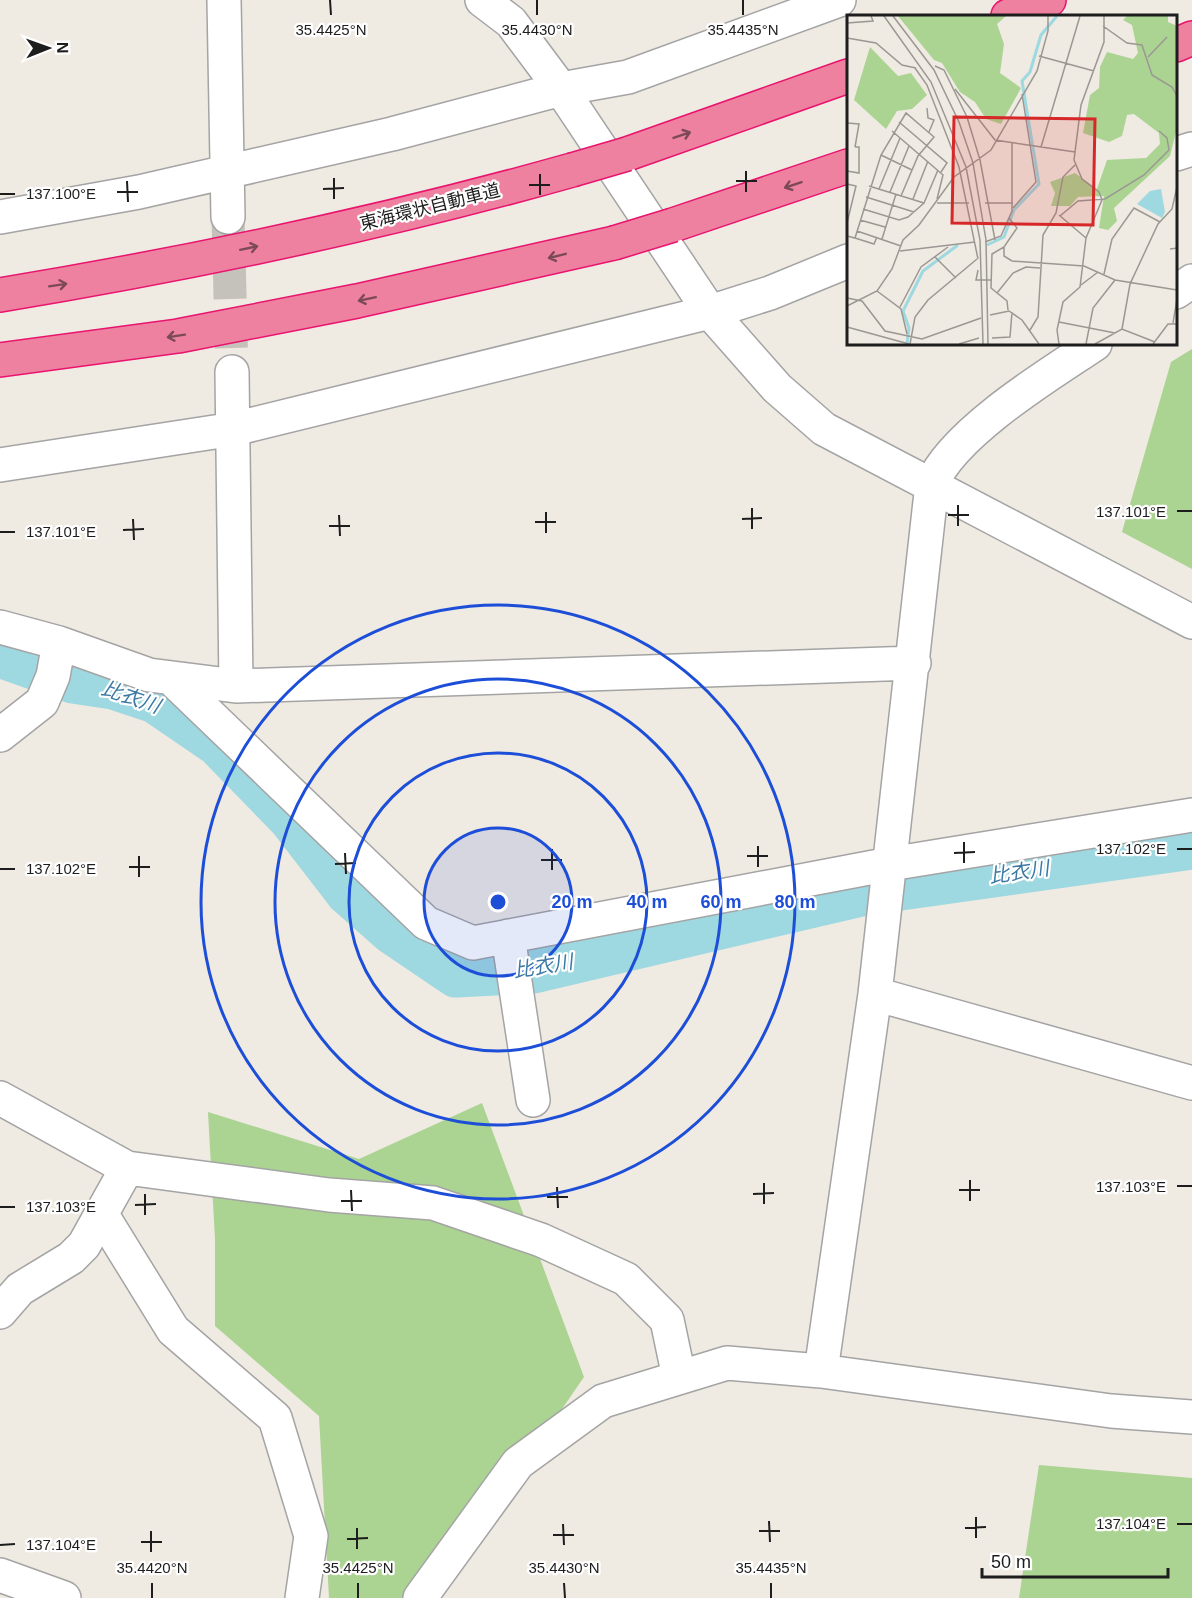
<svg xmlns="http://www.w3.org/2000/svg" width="1192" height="1598" viewBox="0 0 1192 1598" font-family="Arial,'Noto Sans JP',sans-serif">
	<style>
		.forest { fill: #abd392 }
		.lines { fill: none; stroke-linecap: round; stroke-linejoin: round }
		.river { stroke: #9ed8e1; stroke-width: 45 }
		.minor-tunnel { stroke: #c5c1bb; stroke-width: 33; stroke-dasharray: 33 16; stroke-linecap: butt }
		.minor-casing { stroke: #a4a4a4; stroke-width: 36 }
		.highway-casing { stroke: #e8146e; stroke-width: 36 }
		.minor { stroke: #fff; stroke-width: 33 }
		.highway { stroke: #ee819f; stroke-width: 33 }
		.highway-bridge-casing { stroke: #e8146e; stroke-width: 36; stroke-linecap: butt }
		.highway-bridge { stroke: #ee819f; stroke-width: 33 }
		.oneway { stroke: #7b4a58 }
		.ticks { fill: none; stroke: #1d1d1d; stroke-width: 2 }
		.ring { fill: none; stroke: #1d4ed8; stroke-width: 3 }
		.labels { text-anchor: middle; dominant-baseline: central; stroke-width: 4.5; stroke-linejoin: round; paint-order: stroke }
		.street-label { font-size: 18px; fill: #1d1d1d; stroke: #fff }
		.water-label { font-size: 20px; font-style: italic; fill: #3c79a5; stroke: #fff }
		.inset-river { fill: none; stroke: #9ed8e1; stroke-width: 3 }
		.inset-road { fill: none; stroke: #9b9893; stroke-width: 1.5 }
		.view { fill: #d62828; fill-opacity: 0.15; stroke: #d62828; stroke-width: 3 }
		.inset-edge { fill: none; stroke: #1d1d1d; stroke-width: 3 }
		.ticks-label { font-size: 15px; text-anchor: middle; fill: #1d1d1d; stroke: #fff; stroke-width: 4.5; stroke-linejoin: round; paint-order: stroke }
		.centre { fill: #1d4ed8; stroke: #fff; stroke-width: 3 }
		.ring-label { font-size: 18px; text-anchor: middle; font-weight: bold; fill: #1d4ed8; stroke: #fff; stroke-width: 4.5; stroke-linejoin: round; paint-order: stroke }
	</style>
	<rect width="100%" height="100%" fill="#efeae2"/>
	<path class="forest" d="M1192,349V569L1122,532L1171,362Z
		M482,1103L584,1377L432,1598H329L319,1416L215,1326V1239L208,1112L359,1159Z
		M1039,1465L1192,1478V1598H1019Z"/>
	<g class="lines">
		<path class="river" d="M0,655L73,681L113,687L155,701L218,744L291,819L348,893L391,931L456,975L533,971L865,893L1192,847"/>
		<path class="minor-tunnel" d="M228,217L232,372"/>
		<g class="minor-casing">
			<path id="minor" d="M224,0L228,217
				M482,0L511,22L561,89L710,312L777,388L824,429L1192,622
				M1176,154L1192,149
				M0,217L139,192L392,134L561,89L628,77L839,0
				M1176,292L1192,281
				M232,372L236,686
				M0,465L234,429L710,312L770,293L848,261
				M0,627L59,643L149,675L236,686L914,663
				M171,678L426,923L473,943L890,864L1192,815
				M0,735L42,702L53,676L59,643
				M508,936L533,1100
				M875,994L1192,1083
				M0,1098L127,1168L329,1195L433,1203L541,1240L626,1279L667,1320L679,1377
				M102,1215L173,1330L275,1418L311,1536L302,1598
				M0,1312L20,1289L71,1258L84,1245L127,1168
				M821,1371L875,994L932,484C952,434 1049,374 1095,344
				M0,1575L64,1598
				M420,1598L518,1463L603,1401L727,1363L821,1371L1111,1411L1192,1417"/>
		</g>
		<g class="highway-casing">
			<path id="highway" d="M1008,16L1049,0
				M1176,45L1192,38
				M627,154L848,76
				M673,225L848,166
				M0,295C193,263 384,223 572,170
				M0,360L178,336L357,301L614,243"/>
		</g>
		<use href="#minor" class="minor"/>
		<use href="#highway" class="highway"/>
		<g class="highway-bridge-casing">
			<path id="highway-bridge" d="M572,170L627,154
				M614,243L673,225"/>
		</g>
		<use href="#highway-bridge" class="highway-bridge"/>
	</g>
	<defs><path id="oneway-shaft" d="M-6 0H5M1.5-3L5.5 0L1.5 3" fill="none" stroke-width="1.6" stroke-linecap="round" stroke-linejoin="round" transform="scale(1.5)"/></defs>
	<g class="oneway">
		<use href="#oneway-shaft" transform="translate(682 135) rotate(-19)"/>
		<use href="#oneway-shaft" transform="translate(793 185) rotate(162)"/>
		<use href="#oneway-shaft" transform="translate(249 248) rotate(-12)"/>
		<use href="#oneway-shaft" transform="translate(557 256) rotate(166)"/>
		<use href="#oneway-shaft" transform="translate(58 285) rotate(-9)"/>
		<use href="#oneway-shaft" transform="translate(367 299) rotate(168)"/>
		<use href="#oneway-shaft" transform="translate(176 336) rotate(171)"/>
	</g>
	<path class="ticks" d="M330,0L331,15M537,0V15M743,0V15M746,171V192M540,174V195M334,178V199M127,181L128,202M736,181H757M529,185H550M323,189L344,188M117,192H138M0,194H15M958,505V526M752,508V529M1177,511H1192M546,512V533M339,515L340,536M948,515H969M133,519L134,540M742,519L762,518M535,522H556M329,526H350M123,530L144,529M0,532H15M964,842V863M758,846V867M552,849V870M1177,849H1192M345,853L346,874M954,853L975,852M139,856V877M747,856H768M541,860H562M335,864L356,863M129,867H150M0,869H15M970,1180V1201M764,1183V1204M1177,1186H1192M557,1187L558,1208M351,1190L352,1211M959,1190H980M145,1194V1215M753,1194L774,1193M547,1197H568M341,1201H362M135,1205L156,1204M0,1207H15M976,1517V1538M769,1521L770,1542M563,1524L564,1545M1177,1524H1192M357,1528V1549M965,1528L986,1527M151,1531V1552M759,1531H780M553,1535H574M347,1539L368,1538M141,1542H162M0,1545L15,1544M152,1583V1598M358,1583V1598M564,1583L565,1598M771,1583V1598"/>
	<circle cx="498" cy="902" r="74" fill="#1d4ed8" fill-opacity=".12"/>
	<g class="ring">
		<circle cx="498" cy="902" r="74"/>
		<circle cx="498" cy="902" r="149"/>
		<circle cx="498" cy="902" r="223"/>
		<circle cx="498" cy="902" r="297"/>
	</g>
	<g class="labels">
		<g class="street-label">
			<text transform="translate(430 207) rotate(-14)">東海環状自動車道</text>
		</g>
		<g class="water-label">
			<text transform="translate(131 697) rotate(19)">比衣川</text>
			<text transform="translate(1019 872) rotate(-8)">比衣川</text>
			<text transform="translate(543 966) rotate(-9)">比衣川</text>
		</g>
	</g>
	<g transform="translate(847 15)">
		<rect width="330" height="330" fill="#efeae2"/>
		<path d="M51,1H159L150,9L157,29L153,58L174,73L154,109L139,104L128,87L113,77L95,48L87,45ZM280,1H321V7L330,11V113L323,141L267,193L270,206L261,215L252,213L257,181L231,182L223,191H204L208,178L203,167L228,158L250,174L260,145L299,143L313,129L312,118L287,99L280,100L275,121L262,127L236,118L243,80L252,73L253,52L260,37L286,44L291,38L285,10L276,5ZM23,32L51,61L64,58L80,80L65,94L50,96L39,114L7,85Z" fill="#abd392"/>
		<path d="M314,174L318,197L315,203L290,189L303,176Z" fill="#9ed8e1"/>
		<path class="inset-river" d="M140,230L157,222L167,195L192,169L175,66L183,57L194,20L210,1M60,329L62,313L56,296L76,256L111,230"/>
		<path class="inset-road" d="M37,1L84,67L119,152L133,225L136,329M46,1L87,55L112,107L126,148L139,225L141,329M0,8L26,6L24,1M256,11L280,28L295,30L305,60L325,72L330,81M0,23L29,28L55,50L69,53M192,41L247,56M301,42L320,22M88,51L97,55L120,102L133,145L148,225M68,53L80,70L112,152L131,244M108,74L148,125L228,137M80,93L81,103L87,105L82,117M52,107L100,148L94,157M0,108L12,109L8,132M45,116L96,160L90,184M194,132L233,1M34,140L65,155M0,156L12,158V132H8M0,169L9,171L0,208M22,171L77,188M32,174L53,123M43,177L62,131M19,182L67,197M66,184L81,146M90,188H122M138,188H166M166,193L189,167L175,79M16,194L52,205L61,202L77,188L91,155M212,200L239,223M213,201L231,186L258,184L297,160L322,135L320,123L312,116M13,205L38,212M10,216L54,231M0,221L8,223L34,140L59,98L87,122L71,141L54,181M8,223L27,229L30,222M35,224L49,179M138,227L154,221L165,196V128M157,232V241L165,246L237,251L268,265L330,275M323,234L330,233V255M53,236L128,227M88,242L109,263M131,255L129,265H145M257,259L265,224L287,193L313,207M234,270L251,257M30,276L54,294L60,319M150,278L166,258L179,252L193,253M0,283L15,286L38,316L75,324L134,303M0,291L30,276L45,254L56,225L72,210L107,162L144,135L190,56L201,16V1M53,292L74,252L101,232M161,295L160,286L144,273L145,239L157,232L170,213L162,203M143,300L162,296L175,305L192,329M212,307L268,318M326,308L330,284M0,312L62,329M275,314L283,269L311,209L325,194L330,172M183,315L191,302L196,220L209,198L216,162L228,150M145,323L163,322L165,297M63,329L68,302L81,285L130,244M112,329L132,323M212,329L210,315L216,287L233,272L239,223L255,185L252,177L235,164L227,145L234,90L257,27V1M239,329L246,293L268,265M248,329L275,314L308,327M306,329L321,309H330"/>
		<path class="view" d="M107,102L248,104L246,210L105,208Z"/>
		<rect width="330" height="330" class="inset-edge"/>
	</g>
	<g class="ticks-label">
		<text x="331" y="35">35.4425°N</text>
		<text x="537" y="35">35.4430°N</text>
		<text x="743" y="35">35.4435°N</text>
		<text x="61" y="199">137.100°E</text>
		<text x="1131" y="517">137.101°E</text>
		<text x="61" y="537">137.101°E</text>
		<text x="1131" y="854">137.102°E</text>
		<text x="61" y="874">137.102°E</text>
		<text x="1131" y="1192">137.103°E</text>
		<text x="61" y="1212">137.103°E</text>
		<text x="1131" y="1529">137.104°E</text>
		<text x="61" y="1550">137.104°E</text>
		<text x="152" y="1573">35.4420°N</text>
		<text x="358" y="1573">35.4425°N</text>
		<text x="564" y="1573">35.4430°N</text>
		<text x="771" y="1573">35.4435°N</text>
	</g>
	<circle cx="498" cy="902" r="9" class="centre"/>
	<g class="ring-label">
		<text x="572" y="908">20 m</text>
		<text x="647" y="908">40 m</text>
		<text x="721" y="908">60 m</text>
		<text x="795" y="908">80 m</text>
	</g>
	<g transform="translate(48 48) rotate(89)" stroke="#ffffff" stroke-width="4.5" paint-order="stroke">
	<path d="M0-4.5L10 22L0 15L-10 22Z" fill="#1d1d1d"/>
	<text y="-9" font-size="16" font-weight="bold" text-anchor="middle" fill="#1d1d1d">N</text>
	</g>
	<path d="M982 1568v9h186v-9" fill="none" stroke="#1d1d1d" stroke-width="3"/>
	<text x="991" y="1568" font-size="18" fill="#1d1d1d" stroke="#ffffff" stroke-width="4.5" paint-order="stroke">50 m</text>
</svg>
